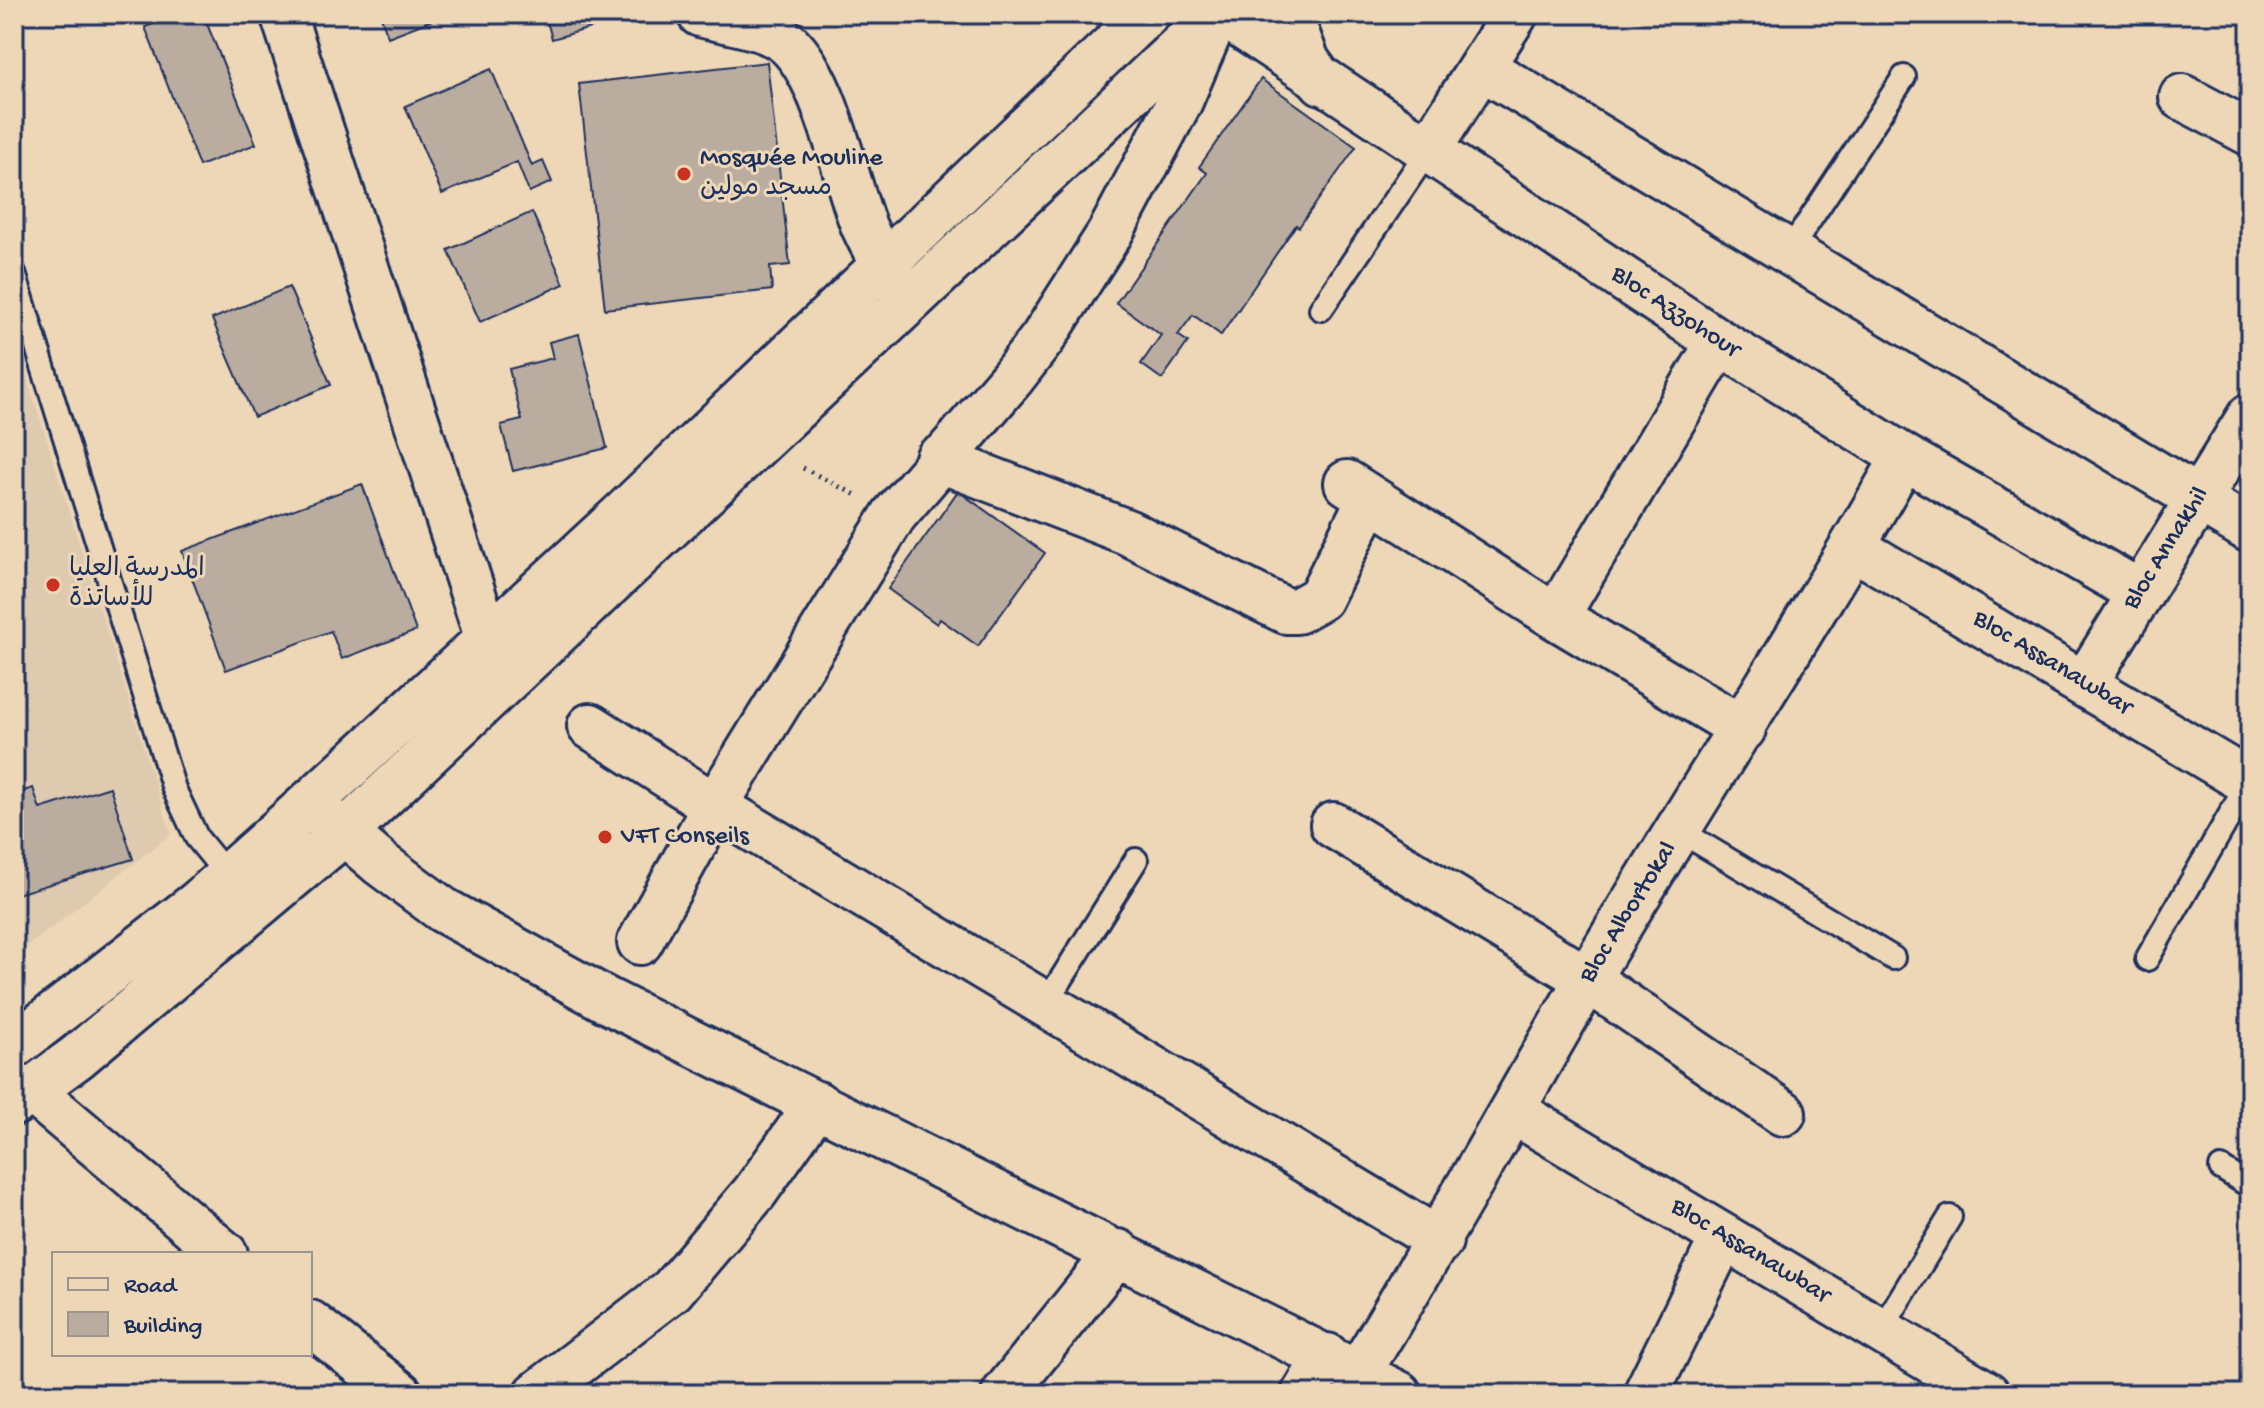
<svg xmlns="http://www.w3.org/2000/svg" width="2264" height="1408" viewBox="0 0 2264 1408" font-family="'Gochi Hand','Playpen Sans Arabic',sans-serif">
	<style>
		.built { fill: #decaaf }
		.building { fill: #baada0; stroke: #1b2f5e; stroke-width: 2 }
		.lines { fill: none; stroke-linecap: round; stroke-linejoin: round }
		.lane-casing { stroke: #1b2f5e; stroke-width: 28 }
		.street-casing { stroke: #1b2f5e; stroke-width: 50 }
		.secondary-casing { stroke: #1b2f5e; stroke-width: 50 }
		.path { stroke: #1b2f5e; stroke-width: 5; stroke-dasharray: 2 6; stroke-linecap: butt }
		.lane { stroke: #eed7b6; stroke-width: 22 }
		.street { stroke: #eed7b6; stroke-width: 44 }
		.secondary { stroke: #eed7b6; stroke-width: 44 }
		.poi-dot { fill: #c8321e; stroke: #eed7b6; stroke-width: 3 }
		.labels { text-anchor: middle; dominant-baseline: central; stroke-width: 6; stroke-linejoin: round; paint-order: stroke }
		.poi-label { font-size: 26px; fill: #1b2f5e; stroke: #eed7b6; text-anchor: start }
		.street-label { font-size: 26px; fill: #1b2f5e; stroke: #eed7b6 }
	</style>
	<rect width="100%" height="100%" fill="#eed7b6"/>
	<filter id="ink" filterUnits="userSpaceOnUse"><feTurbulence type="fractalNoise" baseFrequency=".0125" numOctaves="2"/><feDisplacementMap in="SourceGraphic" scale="16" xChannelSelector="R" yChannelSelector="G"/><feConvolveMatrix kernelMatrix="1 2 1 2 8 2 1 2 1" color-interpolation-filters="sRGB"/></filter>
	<g filter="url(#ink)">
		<path class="built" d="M14,336L171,834L14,957Z"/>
		<path class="building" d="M180,14H203L256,144L199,166L145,27Z
			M380,14H448L388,37Z
			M545,14H618L619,20L552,39Z
			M767,62L790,265L770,267L772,290L605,309L579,84Z
			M491,69L532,166L543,161L552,182L529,192L517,162L442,194L405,106Z
			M1261,79L1356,147L1299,227L1296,225L1221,335L1193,315L1178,335L1188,342L1162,379L1141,364L1161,335L1116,303L1207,173L1199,167Z
			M532,212L564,284L480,322L448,250Z
			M289,287L331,385L254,417L212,319Z
			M579,334L607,448L513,471L501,425L522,420L509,369L553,358L549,342Z
			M362,484L416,631L342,659L331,631L226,670L182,551Z
			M958,491L1045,553L978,646L940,619L937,624L888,589Z
			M110,787L133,859L14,895V794L33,788L40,809Z"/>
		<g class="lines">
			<g class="lane-casing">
				<path id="lane" d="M1788,253L1904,77
					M14,273L174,789L197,838L228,876
					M1321,309L1427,152
					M1680,831L1893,958
					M2147,959L2249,782
					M1045,1005L1136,860
					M2221,1168L2250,1186
					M1881,1330L1950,1217"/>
			</g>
			<g class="street-casing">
				<path id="street" d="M283,14L499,673
					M700,14C725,21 761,25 782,39C825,69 844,178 864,227C875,252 889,273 906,294
					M1223,14L1719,342L1904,457L2139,592
					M1483,68L2250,530
					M2182,97L2250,133
					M1427,152L1515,14
					M938,459L1127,532L1286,611H1297L1320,598L1370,498
					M1347,483L1556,617L1743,729
					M1853,547L2250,783
					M1556,617L1719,342
					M2085,683L2250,416
					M590,726L715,806L1440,1241
					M310,803L381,864L443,910L608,1001L1399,1394
					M1333,825L1587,979L1783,1113
					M640,942L715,806L894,515L1012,378L1043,338L1110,233L1180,101L1217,14
					M31,1090L225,1254
					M1513,1111L1987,1394
					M310,1323L400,1394
					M1358,1373C1438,1244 1510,1111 1587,980C1690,804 1804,634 1904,457
					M537,1394L672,1290L755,1192L817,1104
					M1004,1394L1118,1252
					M1304,1394L1327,1356
					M1646,1394L1723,1237"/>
			</g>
			<g class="secondary-casing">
				<path id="secondary" d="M1289,14L1307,61L1322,82
					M14,1046L199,902L310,803L624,513L1146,14
					M14,1103L77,1057L344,833L1215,14"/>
			</g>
			<path class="path" d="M803,468L856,495"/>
			<use href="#lane" class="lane"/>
			<use href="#street" class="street"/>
			<use href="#secondary" class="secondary"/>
		</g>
	</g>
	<g class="poi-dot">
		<circle cx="684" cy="174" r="8"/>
		<circle cx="53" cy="585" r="8"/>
		<circle cx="605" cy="837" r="8"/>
	</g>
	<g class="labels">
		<g class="poi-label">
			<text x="700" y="159">Mosquée Mouline<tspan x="700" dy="30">مسجد مولين</tspan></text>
			<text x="69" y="570">المدرسة العليا<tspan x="69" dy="30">للأساتذة</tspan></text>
			<text x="621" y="837">VFT Conseils</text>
		</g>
		<g class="street-label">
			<text transform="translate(1675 313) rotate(33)">Bloc Azzohour</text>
			<text transform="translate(2167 549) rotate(-58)">Bloc Annakhil</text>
			<text transform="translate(2052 664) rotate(31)">Bloc Assanawbar</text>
			<text transform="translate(1629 913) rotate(-58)">Bloc Albortokal</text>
			<text transform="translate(1750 1252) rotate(31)">Bloc Assanawbar</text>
		</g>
	</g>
	<rect width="2264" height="1408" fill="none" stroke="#eed7b6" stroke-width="48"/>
	<rect x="24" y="24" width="2216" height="1360" fill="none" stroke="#1b2f5e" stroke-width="3" filter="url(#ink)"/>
	<rect x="52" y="1252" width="260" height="104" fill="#eed7b6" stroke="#9a9493" stroke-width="2"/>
	<rect x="68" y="1278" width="40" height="12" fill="#eed7b6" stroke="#9a9493" stroke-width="2"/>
	<text x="124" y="1292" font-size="24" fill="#1b2f5e">Road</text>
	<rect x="68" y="1312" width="40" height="24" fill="#baada0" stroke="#9a9493" stroke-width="2"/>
	<text x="124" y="1332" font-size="24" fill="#1b2f5e">Building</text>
</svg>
